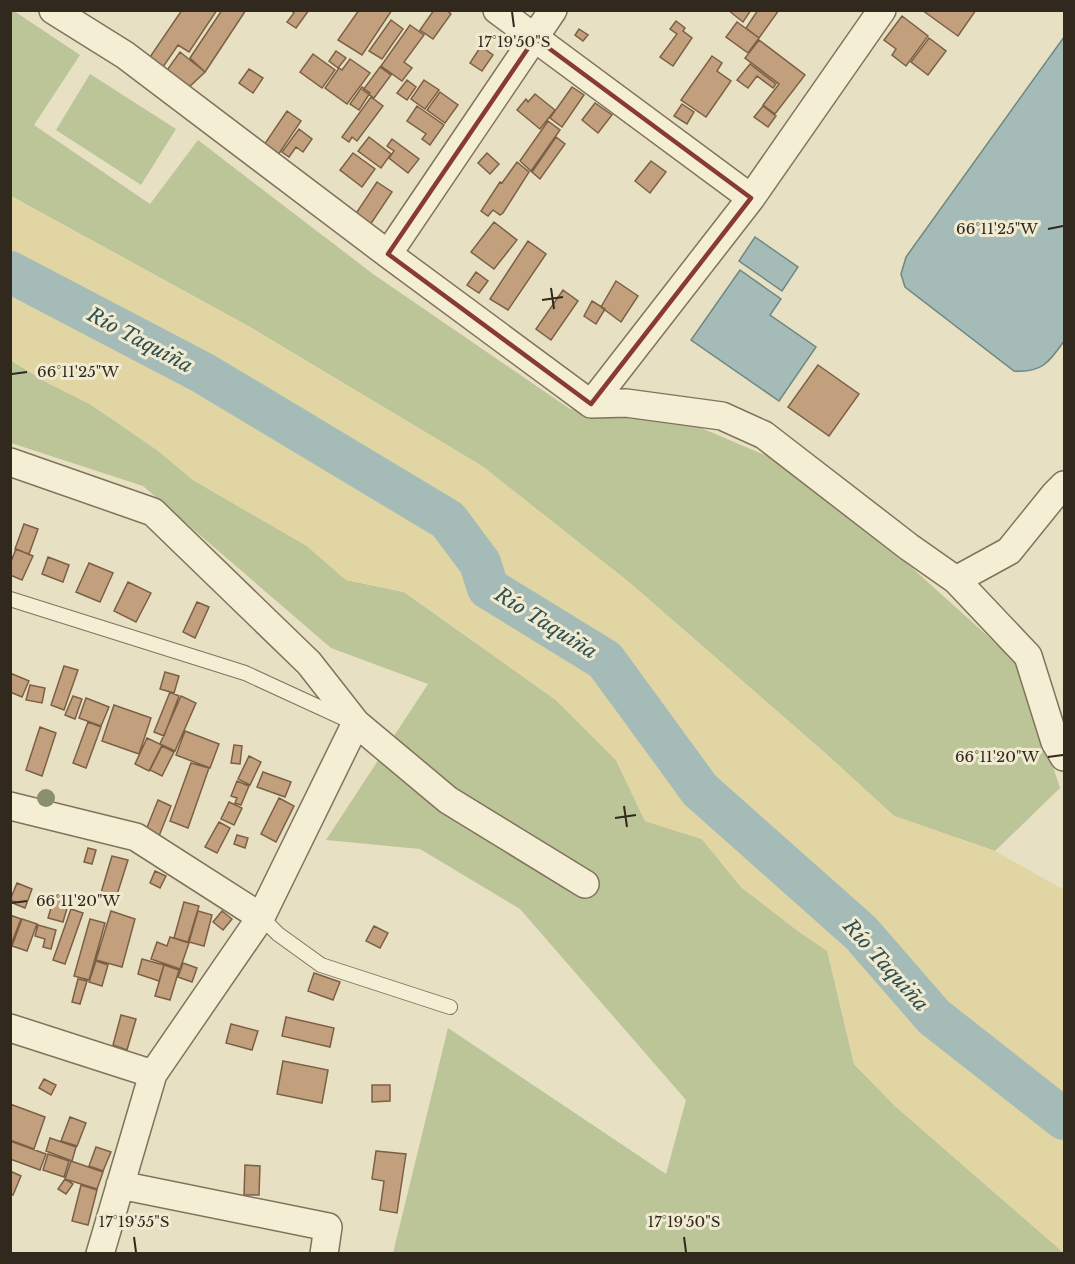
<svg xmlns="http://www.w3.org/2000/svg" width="1075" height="1264" viewBox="0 0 1075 1264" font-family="'Libre Baskerville',serif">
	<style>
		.green { fill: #bbc598 }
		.sand { fill: #e1d6a3 }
		.water { fill: #a4bbb7; stroke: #6d8884; stroke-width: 1.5 }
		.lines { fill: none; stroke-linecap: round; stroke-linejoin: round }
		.river { stroke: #a4bbb7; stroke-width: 42 }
		.building { fill: #c2a07d; stroke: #7c6045; stroke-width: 1.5 }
		.service-casing { stroke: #80735c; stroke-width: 16 }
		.minor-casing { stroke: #80735c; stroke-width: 30 }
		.service { stroke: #f4eed5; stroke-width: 14 }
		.minor { stroke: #f4eed5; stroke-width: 27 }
		.tree { fill: #8b8f6d }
		.marked { fill: none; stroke: #883a33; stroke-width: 4.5; stroke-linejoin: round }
		.ticks { fill: none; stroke: #32291e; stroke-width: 2 }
		.labels { text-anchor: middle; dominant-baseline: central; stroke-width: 6; stroke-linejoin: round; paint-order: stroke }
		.water-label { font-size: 20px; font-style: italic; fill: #2f4f50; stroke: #f0ead1 }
		.ticks-label { font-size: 15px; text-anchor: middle; fill: #32291e; stroke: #f0ead1; stroke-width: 6; stroke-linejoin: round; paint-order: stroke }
	</style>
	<rect width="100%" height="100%" fill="#e8e0c3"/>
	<path class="green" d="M10,11H14L80,55L34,125L150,204L198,140L373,274L570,409L692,424L774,459L911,567L1020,665L1060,788L995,851L894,816L824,752L630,583L482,466L250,327L11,196Z
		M90,74L176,129L141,185L56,130Z
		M10,360L48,383L90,404L157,450L193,480L307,546L346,580L404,592L556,700L616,760L645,821L702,839L741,887L798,931L828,951L854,1064L895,1106L1064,1253H393L448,1028L666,1174L686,1100L520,909L420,849L326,840L428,684L331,648L143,486L11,443Z"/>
	<path class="sand" d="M10,196L250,327L482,466L630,583L824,752L894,816L995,851L1064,890V1253L895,1106L854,1064L827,951L798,931L741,887L702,839L645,821L616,760L556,700L405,592L346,580L307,546L193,480L157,450L90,404L48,383L11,360Z"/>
	<path class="water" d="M1064,37V341C1049,363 1041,373 1014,371L905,287L901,274L906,257Z
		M755,237L798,267L782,291L739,261Z
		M740,270L781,299L770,315L816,347L779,401L691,340Z"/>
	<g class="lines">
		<path class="river" d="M10,272L203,373L448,520L480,563L488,588L605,660L700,790L861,933L934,1017L1064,1119"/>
	</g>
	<path class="building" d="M182,10H217L189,52L178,45L163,67L150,57Z
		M222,10H246L205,72L190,58Z
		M309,10L296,28L287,22L294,13L290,10Z
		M359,10H392L362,55L338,40Z
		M434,10H446L451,14L433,39L420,30Z
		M728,10H751L743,22Z
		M758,10H779L759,38L746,28Z
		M922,10H976L958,36Z
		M902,16L928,36L906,66L892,55L896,49L884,40Z
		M391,20L403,29L382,59L369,51Z
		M676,21L685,28L683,31L692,38L673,66L660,57L677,34L670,29Z
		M737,22L759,38L748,53L726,37Z
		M410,25L424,35L404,62L412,68L402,81L381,66Z
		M579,29L588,35L583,41L575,35Z
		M929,38L946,51L928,75L911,62Z
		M759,40L805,75L775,114L763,105L779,84L745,58Z
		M481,46L493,55L482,71L470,63Z
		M336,51L346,58L338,68L329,61Z
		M180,52L205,72L187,89L165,73Z
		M313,54L335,70L322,88L300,72Z
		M712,56L722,63L717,71L731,81L706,117L681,100Z
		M350,59L370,73L347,104L325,88L339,68L342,70Z
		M750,64L776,84L773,88L757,76L748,88L737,80Z
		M380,67L391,75L374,98L363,90Z
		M249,69L263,78L253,93L239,83Z
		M407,80L416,87L407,100L397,93Z
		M424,80L439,90L425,109L411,99Z
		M362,87L370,93L359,110L350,104Z
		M572,87L584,95L562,127L550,118Z
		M440,92L458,105L445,123L427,110Z
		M535,94L555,110L540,129L517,110L526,99L528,102Z
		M371,97L383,106L357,141L352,137L349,142L342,137Z
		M595,103L612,115L598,133L582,120Z
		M682,104L694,112L687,124L674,116Z
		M417,106L444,125L430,145L422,139L426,134L407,121Z
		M763,106L776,116L768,127L754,117Z
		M287,111L301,121L278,155L264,145Z
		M548,121L560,130L531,171L520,161Z
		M299,129L312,139L303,152L296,147L289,157L282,152Z
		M369,137L391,154L381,168L358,151Z
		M556,137L565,144L540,179L532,172Z
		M392,139L419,159L408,173L389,158L394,151L387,146Z
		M353,153L375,169L362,187L340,170Z
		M487,153L499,164L490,174L478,163Z
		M651,161L666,172L650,193L635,181Z
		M517,162L529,172L503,213L500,215L493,210L488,216L481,211L500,182L502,183Z
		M377,182L392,192L368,228L353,218Z
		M494,222L517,240L494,269L471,252Z
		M528,241L546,254L508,310L490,299Z
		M476,272L488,281L479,293L467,285Z
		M616,281L638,296L621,322L601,307Z
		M563,290L578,301L551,340L536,329Z
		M592,301L605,309L596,324L584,316Z
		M818,365L859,394L829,436L788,407Z
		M24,524L38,529L29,554L15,549Z
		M16,549L33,556L22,580L10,575V564Z
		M48,557L69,565L63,582L42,574Z
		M89,563L113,573L100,602L76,592Z
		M128,582L151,593L136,622L114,611Z
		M197,602L209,607L195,638L183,632Z
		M64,666L78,670L64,710L51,705Z
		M165,672L179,676L174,693L160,689Z
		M10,673L29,681L22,697L10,692Z
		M30,685L45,688L42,703L26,700Z
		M170,692L179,696L164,736L154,732Z
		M73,696L82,699L75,719L65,715Z
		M181,696L196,703L175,751L160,744Z
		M86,698L109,707L101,726L79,718Z
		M114,705L151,718L139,754L102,741Z
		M88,722L101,727L86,768L73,763Z
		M40,727L56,733L42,776L26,770Z
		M185,731L219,744L210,768L176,755Z
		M147,738L162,745L149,771L135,764Z
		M234,745L242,746L240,764L231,763Z
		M162,746L174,752L162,776L150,770Z
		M249,756L261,762L250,785L238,779Z
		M191,763L209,768L188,828L170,821Z
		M263,772L291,782L285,797L257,787Z
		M237,781L249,786L241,805L235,803L237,798L231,796Z
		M279,798L294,806L276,842L261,834Z
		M158,800L171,806L159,836L146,830Z
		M229,802L242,808L234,825L221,819Z
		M219,822L230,828L217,853L205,847Z
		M237,835L248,838L245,848L234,844Z
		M88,848L96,850L92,864L84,862Z
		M112,856L128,860L115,901L100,896Z
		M155,871L166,876L160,888L150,883Z
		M17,883L32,889L25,908L15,904L16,902L10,900Z
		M55,894L70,898L63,922L48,918Z
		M184,902L199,906L188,942L174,938Z
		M71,909L83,913L65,964L53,960Z
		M111,911L135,919L122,967L96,960Z
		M198,911L212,915L204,946L189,942Z
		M222,911L232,919L223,930L213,922Z
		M10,915L21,919L10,947Z
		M22,919L37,924L27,951L12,946Z
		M90,919L105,923L89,980L74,976Z
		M38,925L56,930L51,949L43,947L45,939L35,936Z
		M374,926L388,933L380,948L366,941Z
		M170,937L189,943L180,969L151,959L157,942L167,946Z
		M142,959L164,965L159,981L138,974Z
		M96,961L108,965L102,986L89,982Z
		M183,963L197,968L192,982L178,977Z
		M164,965L179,970L170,1000L155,996Z
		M314,973L340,982L333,1000L308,991Z
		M78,979L87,981L80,1004L72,1002Z
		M121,1015L136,1019L127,1050L113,1045Z
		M286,1017L334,1028L330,1047L282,1036Z
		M231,1024L258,1031L252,1050L226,1043Z
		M283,1061L328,1070L322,1103L277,1094Z
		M44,1079L56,1085L51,1095L39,1088Z
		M372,1085H390V1101L372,1102Z
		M10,1104L45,1117L34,1149L10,1140Z
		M70,1117L86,1123L77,1146L61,1141Z
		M50,1138L76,1147L72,1161L46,1151Z
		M10,1141L46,1154L40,1170L10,1159Z
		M96,1147L111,1152L103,1171L89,1166Z
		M376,1151L406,1154L397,1213L380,1210L384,1181L372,1179Z
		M48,1154L69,1161L64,1177L43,1170Z
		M71,1161L103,1172L97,1189L65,1179Z
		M245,1165L260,1166L259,1195H244Z
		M10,1171L21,1176L13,1195L10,1194Z
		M65,1179L73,1184L66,1194L58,1189Z
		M81,1185L97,1190L88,1225L72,1221Z"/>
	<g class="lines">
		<g class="service-casing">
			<path id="service" d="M10,599L245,673L345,719
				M261,917L278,934L321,965L450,1007"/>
		</g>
		<g class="minor-casing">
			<path id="minor" d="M53,10L125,55L388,254L591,404L626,403L722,416L764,435L909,547L956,580L1009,551L1055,494L1064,485
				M497,10L751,198
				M388,254L553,10
				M591,404L751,198L882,10
				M10,462L153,512L309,663L356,723L448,800L585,884
				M956,580L1028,656L1055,742L1064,757
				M10,806L136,837L261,917
				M10,1028L153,1074
				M120,1185L328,1227L324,1254
				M100,1254L153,1074L261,917L356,723"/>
		</g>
		<use href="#service" class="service"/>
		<use href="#minor" class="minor"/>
	</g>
	<circle class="tree" cx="46" cy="798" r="9"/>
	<path class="marked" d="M535,38L751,198L591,404L388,254Z"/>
	<path class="ticks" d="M512,12L514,27M1048,229L1063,226M551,288L554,309M542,300L563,297M12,374L27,372M1048,757L1063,755M624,806L627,827M615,818L636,815M12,903L27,901M134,1237L136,1252M684,1237L686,1252"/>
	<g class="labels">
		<g class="water-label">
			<text transform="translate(140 340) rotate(28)">Río Taquiña</text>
			<text transform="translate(546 623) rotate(32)">Río Taquiña</text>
			<text transform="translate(886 965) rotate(48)">Río Taquiña</text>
		</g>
	</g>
	<g class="ticks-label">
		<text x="514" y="47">17°19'50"S</text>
		<text x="997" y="234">66°11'25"W</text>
		<text x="78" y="377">66°11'25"W</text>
		<text x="997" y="762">66°11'20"W</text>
		<text x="78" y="906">66°11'20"W</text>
		<text x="134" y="1227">17°19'55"S</text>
		<text x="684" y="1227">17°19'50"S</text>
	</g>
	<rect width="1075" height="1264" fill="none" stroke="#32291e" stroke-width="24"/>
</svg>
